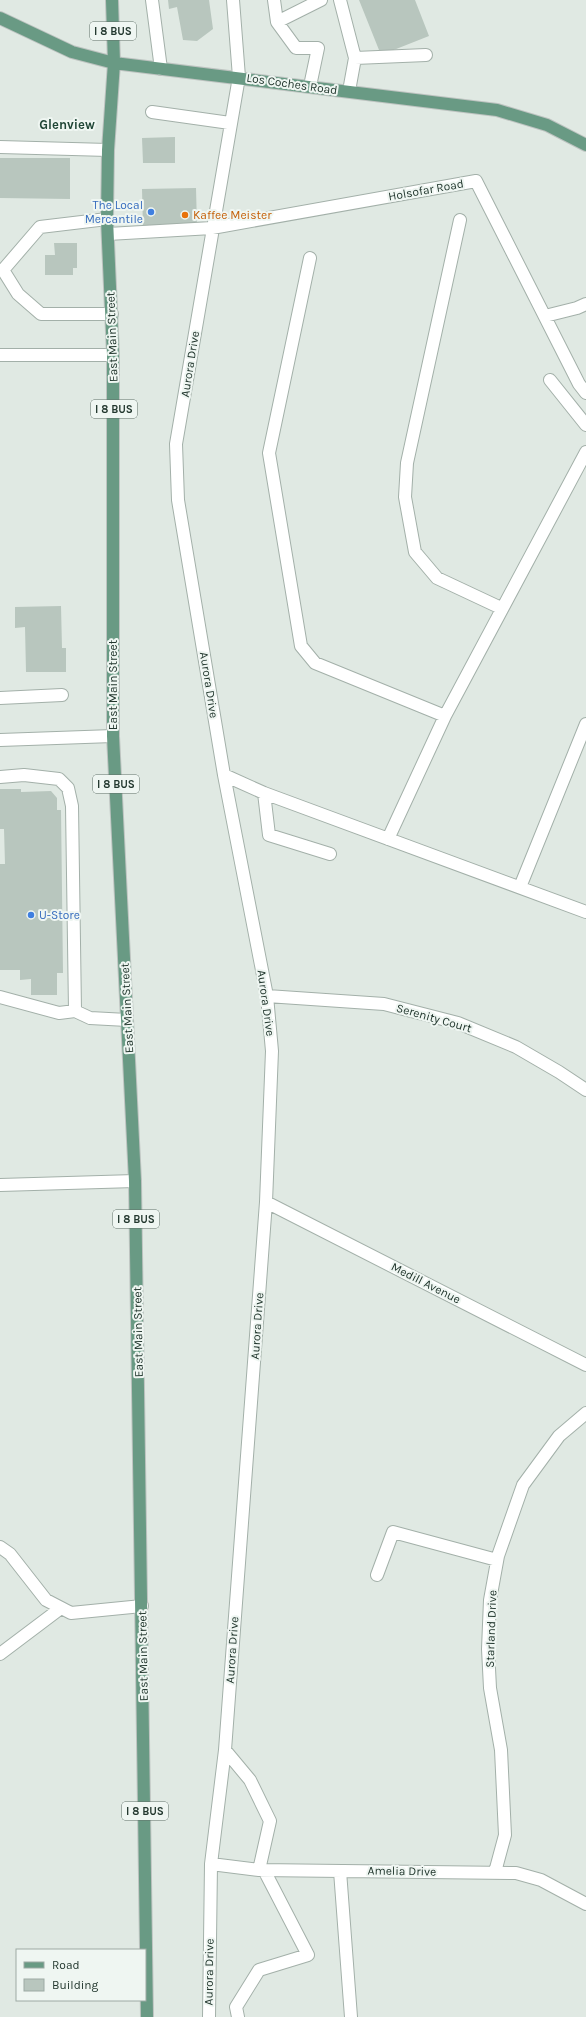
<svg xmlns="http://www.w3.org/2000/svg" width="586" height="2017" viewBox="0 0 586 2017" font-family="Karla,sans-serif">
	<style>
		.building { fill: #b8c6be }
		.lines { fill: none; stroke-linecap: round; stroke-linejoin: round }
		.minor-casing { stroke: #a3b0a9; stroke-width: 14 }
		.major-casing { stroke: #bdc3c0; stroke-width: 14 }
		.minor { stroke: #fff; stroke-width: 12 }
		.major { stroke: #699a84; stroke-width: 12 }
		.shop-dot { fill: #3f7fe0; stroke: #eff6f2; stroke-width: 1.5 }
		.food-dot { fill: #e8710a; stroke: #eff6f2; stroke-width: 1.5 }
		.labels { text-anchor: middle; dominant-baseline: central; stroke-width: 4; stroke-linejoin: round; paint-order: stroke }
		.shield { fill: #eff6f2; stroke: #607069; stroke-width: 1 }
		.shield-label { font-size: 11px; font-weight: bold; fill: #22372e }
		.street-label { font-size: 12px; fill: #22372e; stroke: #eff6f2 }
		.shop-label { font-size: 12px; fill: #366cbe; stroke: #eff6f2; text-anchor: end }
		.food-label { font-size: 12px; fill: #c56008; stroke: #eff6f2; text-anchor: start }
		.neighbourhood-label { font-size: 13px; font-weight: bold; fill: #214737; stroke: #eff6f2 }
	</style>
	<rect width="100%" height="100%" fill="#e0e9e3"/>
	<path class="building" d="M168,0H209L213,29L197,41L183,40L177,7L169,9Z
		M359,0H415L429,36L381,55Z
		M175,137V163H143L142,138Z
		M0,158H70V199L0,198Z
		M196,188L197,226L143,228L142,189Z
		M54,243H77V268H73V275H45V255H55Z
		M61,606L62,648H66V672H26L25,627L15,628V607Z
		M0,789H21V792L51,791L57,798V810H61L63,973H57V995H31V979L20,980V970H0V864H5L4,829H0Z"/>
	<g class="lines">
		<g class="minor-casing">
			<path id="minor" d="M152,0L161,69
				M274,0L277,22
				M340,0L355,58
				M310,86L318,48H296L277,22L321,0
				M349,91L355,58L426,55
				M152,112L230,123
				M0,147L108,150
				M107,219L40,227L3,270L18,294L41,314H112
				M460,220L407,463L405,497L415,552L437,578L501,608
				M108,234L212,228L476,181L579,384L586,393
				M310,258L269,453L301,646L315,663L445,716
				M545,316L577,308L586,304
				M0,355H113
				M550,380L586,425
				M0,698L62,695
				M0,740L113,736
				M224,775L264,793L586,912
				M0,777L24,775L59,779L68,788L72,806L75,1011
				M264,793L269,835L330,854
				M388,839L445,716L586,452
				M520,887L586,724
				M267,996L384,1004L458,1023L516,1047L559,1072L586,1090
				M0,997L59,1013L75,1011L90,1018L127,1020
				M0,1185L135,1181
				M266,1202L586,1365
				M0,1547L10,1554L46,1600L71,1613L142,1606
				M377,1575L393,1532L497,1560
				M0,1654L61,1608
				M225,1750L250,1780L270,1821L259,1870
				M211,1864L259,1870L516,1873L541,1880L586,1904
				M340,1871L351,2017
				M495,1872L505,1835L501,1750L490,1688L488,1649L490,1600L498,1556L523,1485L559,1436L586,1413
				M209,2017L211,1864L225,1750L266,1202L272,1051L267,996L224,775L178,500L176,444L239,77L233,0
				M238,2017L236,2007L259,1970L308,1955L264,1870"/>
		</g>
		<g class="major-casing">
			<path id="major" d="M112,0L114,63L108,150L107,219L113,355V736L135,1181L147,2017
				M0,18L72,52L114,63L497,110L547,125L586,145"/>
		</g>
		<use href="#minor" class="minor"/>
		<use href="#major" class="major"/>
	</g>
	<g class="shop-dot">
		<circle cx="151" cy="212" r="4"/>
		<circle cx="31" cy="915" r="4"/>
	</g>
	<circle class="food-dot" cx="185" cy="215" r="4"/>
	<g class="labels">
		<g class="shield">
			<rect x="90" y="22" width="46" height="18" rx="3"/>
			<rect x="91" y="400" width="46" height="18" rx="3"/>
			<rect x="93" y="775" width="46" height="18" rx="3"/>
			<rect x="113" y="1210" width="46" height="18" rx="3"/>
			<rect x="122" y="1802" width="46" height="18" rx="3"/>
		</g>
		<g class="shield-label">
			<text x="113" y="31">I 8 BUS</text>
			<text x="114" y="409">I 8 BUS</text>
			<text x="116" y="784">I 8 BUS</text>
			<text x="136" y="1219">I 8 BUS</text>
			<text x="145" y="1811">I 8 BUS</text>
		</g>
		<g class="street-label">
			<text transform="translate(292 84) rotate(8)">Los Coches Road</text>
			<text transform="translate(426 190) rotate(-10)">Holsofar Road</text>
			<text transform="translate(112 337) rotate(-92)">East Main Street</text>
			<text transform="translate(190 364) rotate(-81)">Aurora Drive</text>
			<text transform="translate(113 685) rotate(-90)">East Main Street</text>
			<text transform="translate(209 685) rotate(81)">Aurora Drive</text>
			<text transform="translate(266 1003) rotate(82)">Aurora Drive</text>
			<text transform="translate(127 1008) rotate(-93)">East Main Street</text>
			<text transform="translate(434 1018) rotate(16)">Serenity Court</text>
			<text transform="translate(426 1283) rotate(27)">Medill Avenue</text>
			<text transform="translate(257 1326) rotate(-86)">Aurora Drive</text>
			<text transform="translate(138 1332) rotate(-91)">East Main Street</text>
			<text transform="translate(491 1629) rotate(-88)">Starland Drive</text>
			<text transform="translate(232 1650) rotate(-86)">Aurora Drive</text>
			<text transform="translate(143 1656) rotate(-91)">East Main Street</text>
			<text transform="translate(402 1871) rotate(1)">Amelia Drive</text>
			<text transform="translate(209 1972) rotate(-89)">Aurora Drive</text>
		</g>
		<g class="shop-label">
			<text x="143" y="205">The Local<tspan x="143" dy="14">Mercantile</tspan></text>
			<text x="39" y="915" text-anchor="start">U-Store</text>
		</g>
		<g class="food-label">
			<text x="193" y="215">Kaffee Meister</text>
		</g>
		<g class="neighbourhood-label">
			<text x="67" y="124">Glenview</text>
		</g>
	</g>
	<rect x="16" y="1949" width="130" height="52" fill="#eff6f2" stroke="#9daaa4"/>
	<rect x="24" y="1962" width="20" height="6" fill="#699a84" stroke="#9daaa4"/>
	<text x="52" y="1969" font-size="12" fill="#22372e">Road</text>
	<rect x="24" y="1979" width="20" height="12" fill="#b8c6be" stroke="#9daaa4"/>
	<text x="52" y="1989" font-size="12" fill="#22372e">Building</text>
</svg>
